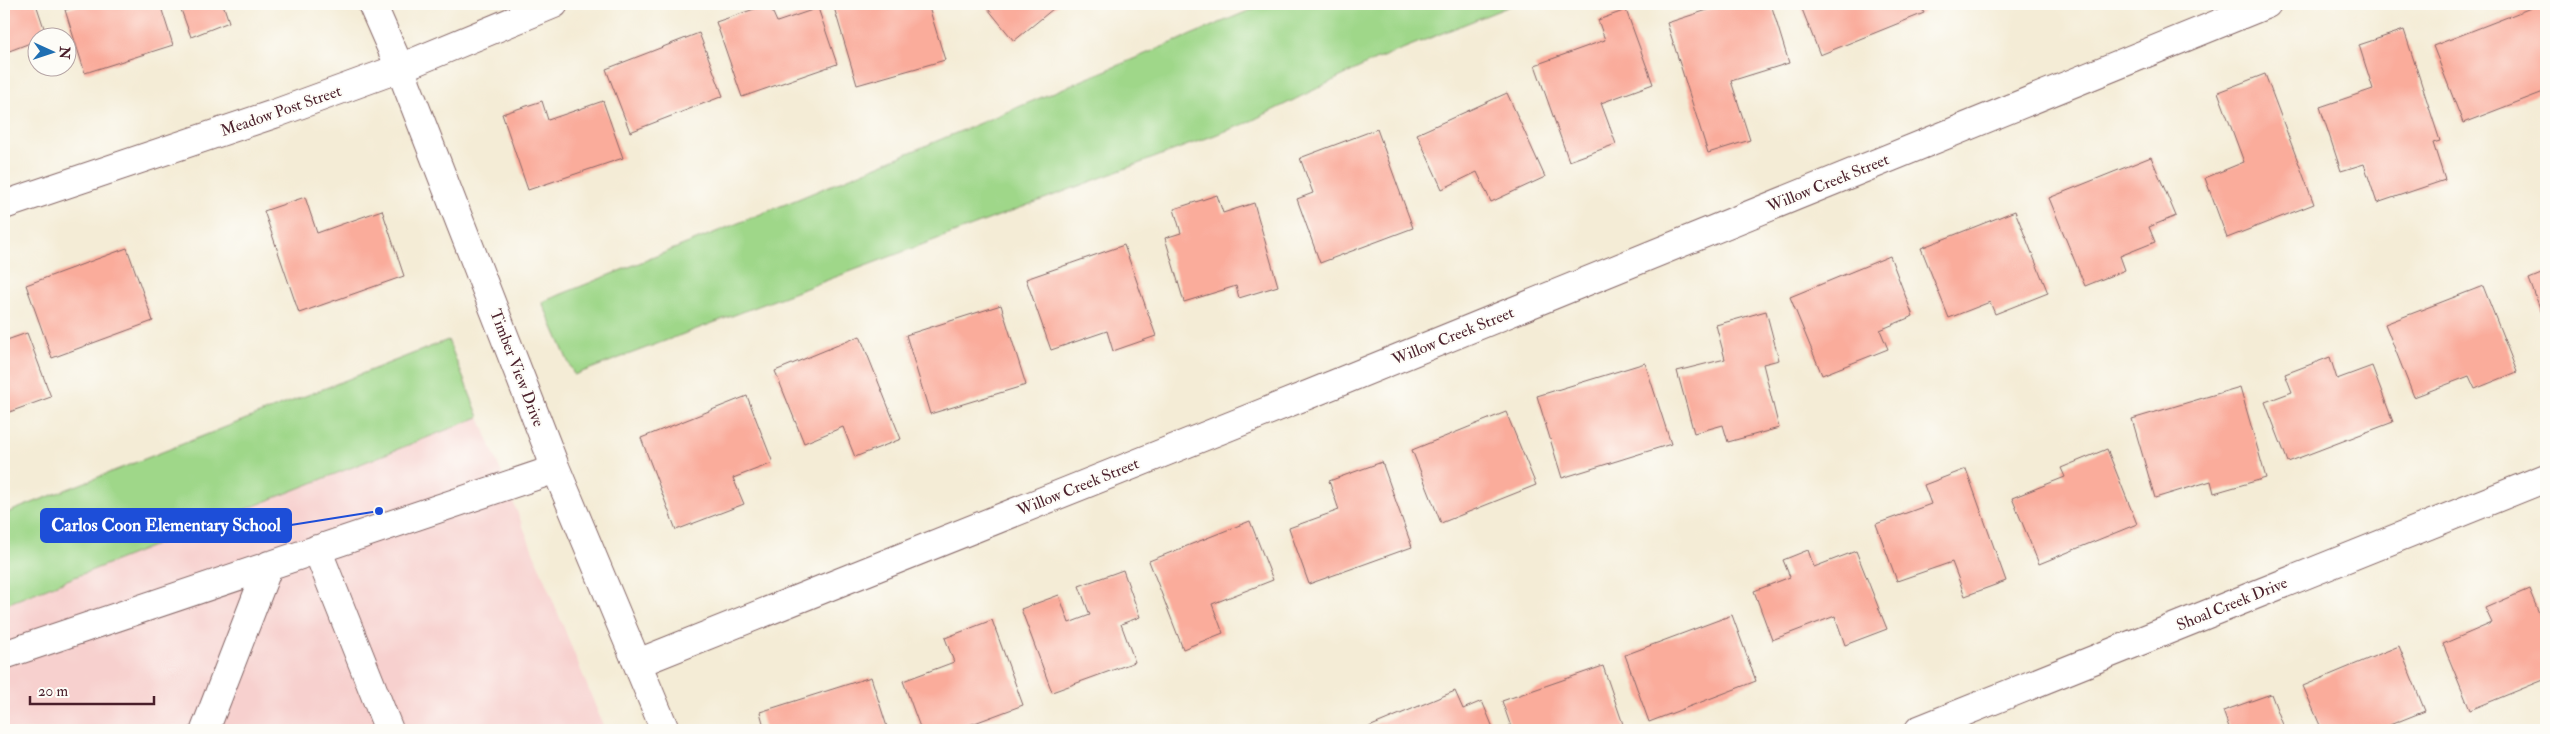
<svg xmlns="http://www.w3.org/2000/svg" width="2550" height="734" viewBox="0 0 2550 734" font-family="'IM FELL Double Pica',serif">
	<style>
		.built { fill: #f7d0ce }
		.green { fill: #9fd789; stroke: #747b5a }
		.building { fill: #faac9b }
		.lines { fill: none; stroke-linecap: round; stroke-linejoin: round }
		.minor-casing { stroke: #866767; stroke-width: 30 }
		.minor { stroke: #fff; stroke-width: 28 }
		.labels { text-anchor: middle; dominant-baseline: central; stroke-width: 4; stroke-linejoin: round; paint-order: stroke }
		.street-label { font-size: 16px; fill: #4a1f2b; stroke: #fdfcf7 }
		.leader { fill: none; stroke: #1d4ed8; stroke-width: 2 }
		.callout-dot { fill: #1d4ed8; stroke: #fdfcf7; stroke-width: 2 }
		.callout { fill: #1d4ed8; stroke: #1d4ed8; stroke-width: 2 }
		.callout-label { font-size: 18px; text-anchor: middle; font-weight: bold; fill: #fff }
	</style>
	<rect width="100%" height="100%" fill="#fdfcf7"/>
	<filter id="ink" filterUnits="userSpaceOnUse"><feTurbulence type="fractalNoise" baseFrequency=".02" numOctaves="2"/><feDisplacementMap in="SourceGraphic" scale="10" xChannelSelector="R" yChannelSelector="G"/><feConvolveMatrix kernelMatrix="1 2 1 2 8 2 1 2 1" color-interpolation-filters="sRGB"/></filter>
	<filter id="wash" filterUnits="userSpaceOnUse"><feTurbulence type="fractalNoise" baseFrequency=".0096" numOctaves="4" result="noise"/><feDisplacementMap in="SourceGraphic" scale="20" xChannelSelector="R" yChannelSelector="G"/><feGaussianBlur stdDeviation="1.12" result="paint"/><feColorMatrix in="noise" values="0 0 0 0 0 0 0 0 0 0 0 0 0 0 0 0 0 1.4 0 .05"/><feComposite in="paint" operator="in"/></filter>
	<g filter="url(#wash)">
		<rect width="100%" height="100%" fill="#f4ecd6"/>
		<path class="built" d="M479,417L605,730H4V605Z"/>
		<path class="green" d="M1265,4H1515L1375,60L1247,123L574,375L542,302L798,199Z
			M448,340L479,417L4,605V514Z"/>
		<g id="blocks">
			<path class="building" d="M4,4H36L47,37L38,38V40L4,53Z
				M84,4H160L173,45L85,73L65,10Z
				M179,4H223L229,22L191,37Z
				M769,4L777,22L818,8L837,64L742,97L716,22Z
				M833,4H928L945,60L857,85Z
				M984,4H1059L1014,41Z
				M1726,4H1771L1789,63L1731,81L1750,140L1708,153L1667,23Z
				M1800,4H1920L1924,13L1820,55Z
				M2541,4L2546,14V91L2463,123L2433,46Z
				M1626,10L1653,84L1601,103L1616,144L1569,161L1535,65L1605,40L1598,20Z
				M2404,30L2440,141L2433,143L2445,180L2377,203L2364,164L2341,171L2320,107L2373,89L2359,45Z
				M699,33L723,96L630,132L606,69Z
				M2265,74L2314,204L2227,238L2205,178L2244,162L2218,92Z
				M1507,93L1545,177L1491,202L1477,172L1442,189L1417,134Z
				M542,101L548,120L603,101L623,158L528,190L502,114Z
				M1377,129L1413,228L1320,263L1297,199L1313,193L1300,158Z
				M2151,157L2176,216L2149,227L2155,242L2120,256L2125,270L2085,286L2049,198Z
				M1217,195L1223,213L1254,203L1278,286L1239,298L1236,286L1184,302L1165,238L1181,233L1174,209Z
				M305,197L317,233L382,210L404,276L299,313L264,211Z
				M2015,211L2048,293L1995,314L1990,302L1949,318L1921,248Z
				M1124,245L1156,336L1113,351L1107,331L1051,350L1026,279Z
				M127,248L153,321L52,358L26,285Z
				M1890,256L1913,316L1880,330L1888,349L1822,375L1790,297Z
				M2546,272V324L2529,279Z
				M2483,286L2517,372L2475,389L2469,376L2414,397L2385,324Z
				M1001,305L1026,385L930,414L906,335Z
				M1766,311L1779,360L1763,364L1779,428L1728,442L1723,425L1694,433L1677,371L1725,359L1716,325Z
				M27,333L51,397L4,414V341Z
				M860,336L901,439L855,457L843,427L804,443L775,371Z
				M2330,357L2337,379L2372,366L2393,422L2288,462L2265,402L2292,392L2285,374Z
				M1645,363L1671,444L1562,478L1537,396Z
				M2240,387L2266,478L2214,493L2211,481L2155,498L2132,419Z
				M747,396L773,463L733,478L744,504L676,530L641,438Z
				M1506,412L1536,485L1441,523L1412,450Z
				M2107,449L2137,524L2039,564L2012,498L2065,477L2061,468Z
				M1382,462L1412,547L1309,584L1289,528L1339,510L1329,481Z
				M1966,469L2006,581L1965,596L1952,562L1897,581L1876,524L1931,504L1924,485Z
				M1250,521L1273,580L1212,604L1223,633L1183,649L1149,561Z
				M1808,550L1814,567L1856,551L1887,629L1845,645L1835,616L1772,640L1754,591L1790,577L1783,560Z
				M1123,570L1140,617L1121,624L1135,662L1052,692L1021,609L1059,595L1069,623L1090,615L1079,586Z
				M2529,589L2546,630V679L2470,710L2443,644L2492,623L2485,608Z
				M1732,615L1756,681L1649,722L1625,655Z
				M992,620L1023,705L956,730H921L903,681L954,662L945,638Z
				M2399,646L2425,711L2377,730H2322L2303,686Z
				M1603,666L1625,730H1512L1502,701Z
				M871,677L888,730H765L760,712Z
				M1455,691L1463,709L1482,701L1494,730H1370L1369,727Z
				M2271,694L2285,730H2230L2223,711Z"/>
		</g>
	</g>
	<g filter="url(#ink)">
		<use href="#blocks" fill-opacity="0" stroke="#866767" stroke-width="1"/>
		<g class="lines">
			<g class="minor-casing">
				<path id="minor" d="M372,4L400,68L556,469L665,730
					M4,205L274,114L400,68L554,4
					M317,549L389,730
					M4,655L556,469
					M638,663L1310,394L2267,4
					M205,730L269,565
					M1919,730L2546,478"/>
			</g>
			<use href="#minor" class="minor"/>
		</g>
	</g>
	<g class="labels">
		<g class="street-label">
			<text transform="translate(281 111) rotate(-19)">Meadow Post Street</text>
			<text transform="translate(1828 183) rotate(-22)">Willow Creek Street</text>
			<text transform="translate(1453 336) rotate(-22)">Willow Creek Street</text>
			<text transform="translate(517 368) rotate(69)">Timber View Drive</text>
			<text transform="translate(1078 487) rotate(-22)">Willow Creek Street</text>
			<text transform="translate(2232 604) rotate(-22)">Shoal Creek Drive</text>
		</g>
	</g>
	<path class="leader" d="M379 511L291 525"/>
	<circle class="callout-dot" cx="379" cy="511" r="5"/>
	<rect class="callout" x="41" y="509" width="250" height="33" rx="5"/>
	<g class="callout-label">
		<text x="166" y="531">Carlos Coon Elementary School</text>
	</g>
	<rect width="2550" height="734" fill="none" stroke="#fdfcf7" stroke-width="20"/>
	<g transform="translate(52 52) rotate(93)"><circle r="24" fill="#fdfcf7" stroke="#b5a4a5"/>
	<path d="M0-4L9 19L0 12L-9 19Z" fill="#1f6fb2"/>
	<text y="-8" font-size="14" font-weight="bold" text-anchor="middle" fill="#4a1f2b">N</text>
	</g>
	<path d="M30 696v8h124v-8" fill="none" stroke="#4a1f2b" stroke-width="2.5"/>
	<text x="38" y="696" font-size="15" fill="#4a1f2b" stroke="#fdfcf7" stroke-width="4" paint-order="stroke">20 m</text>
</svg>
